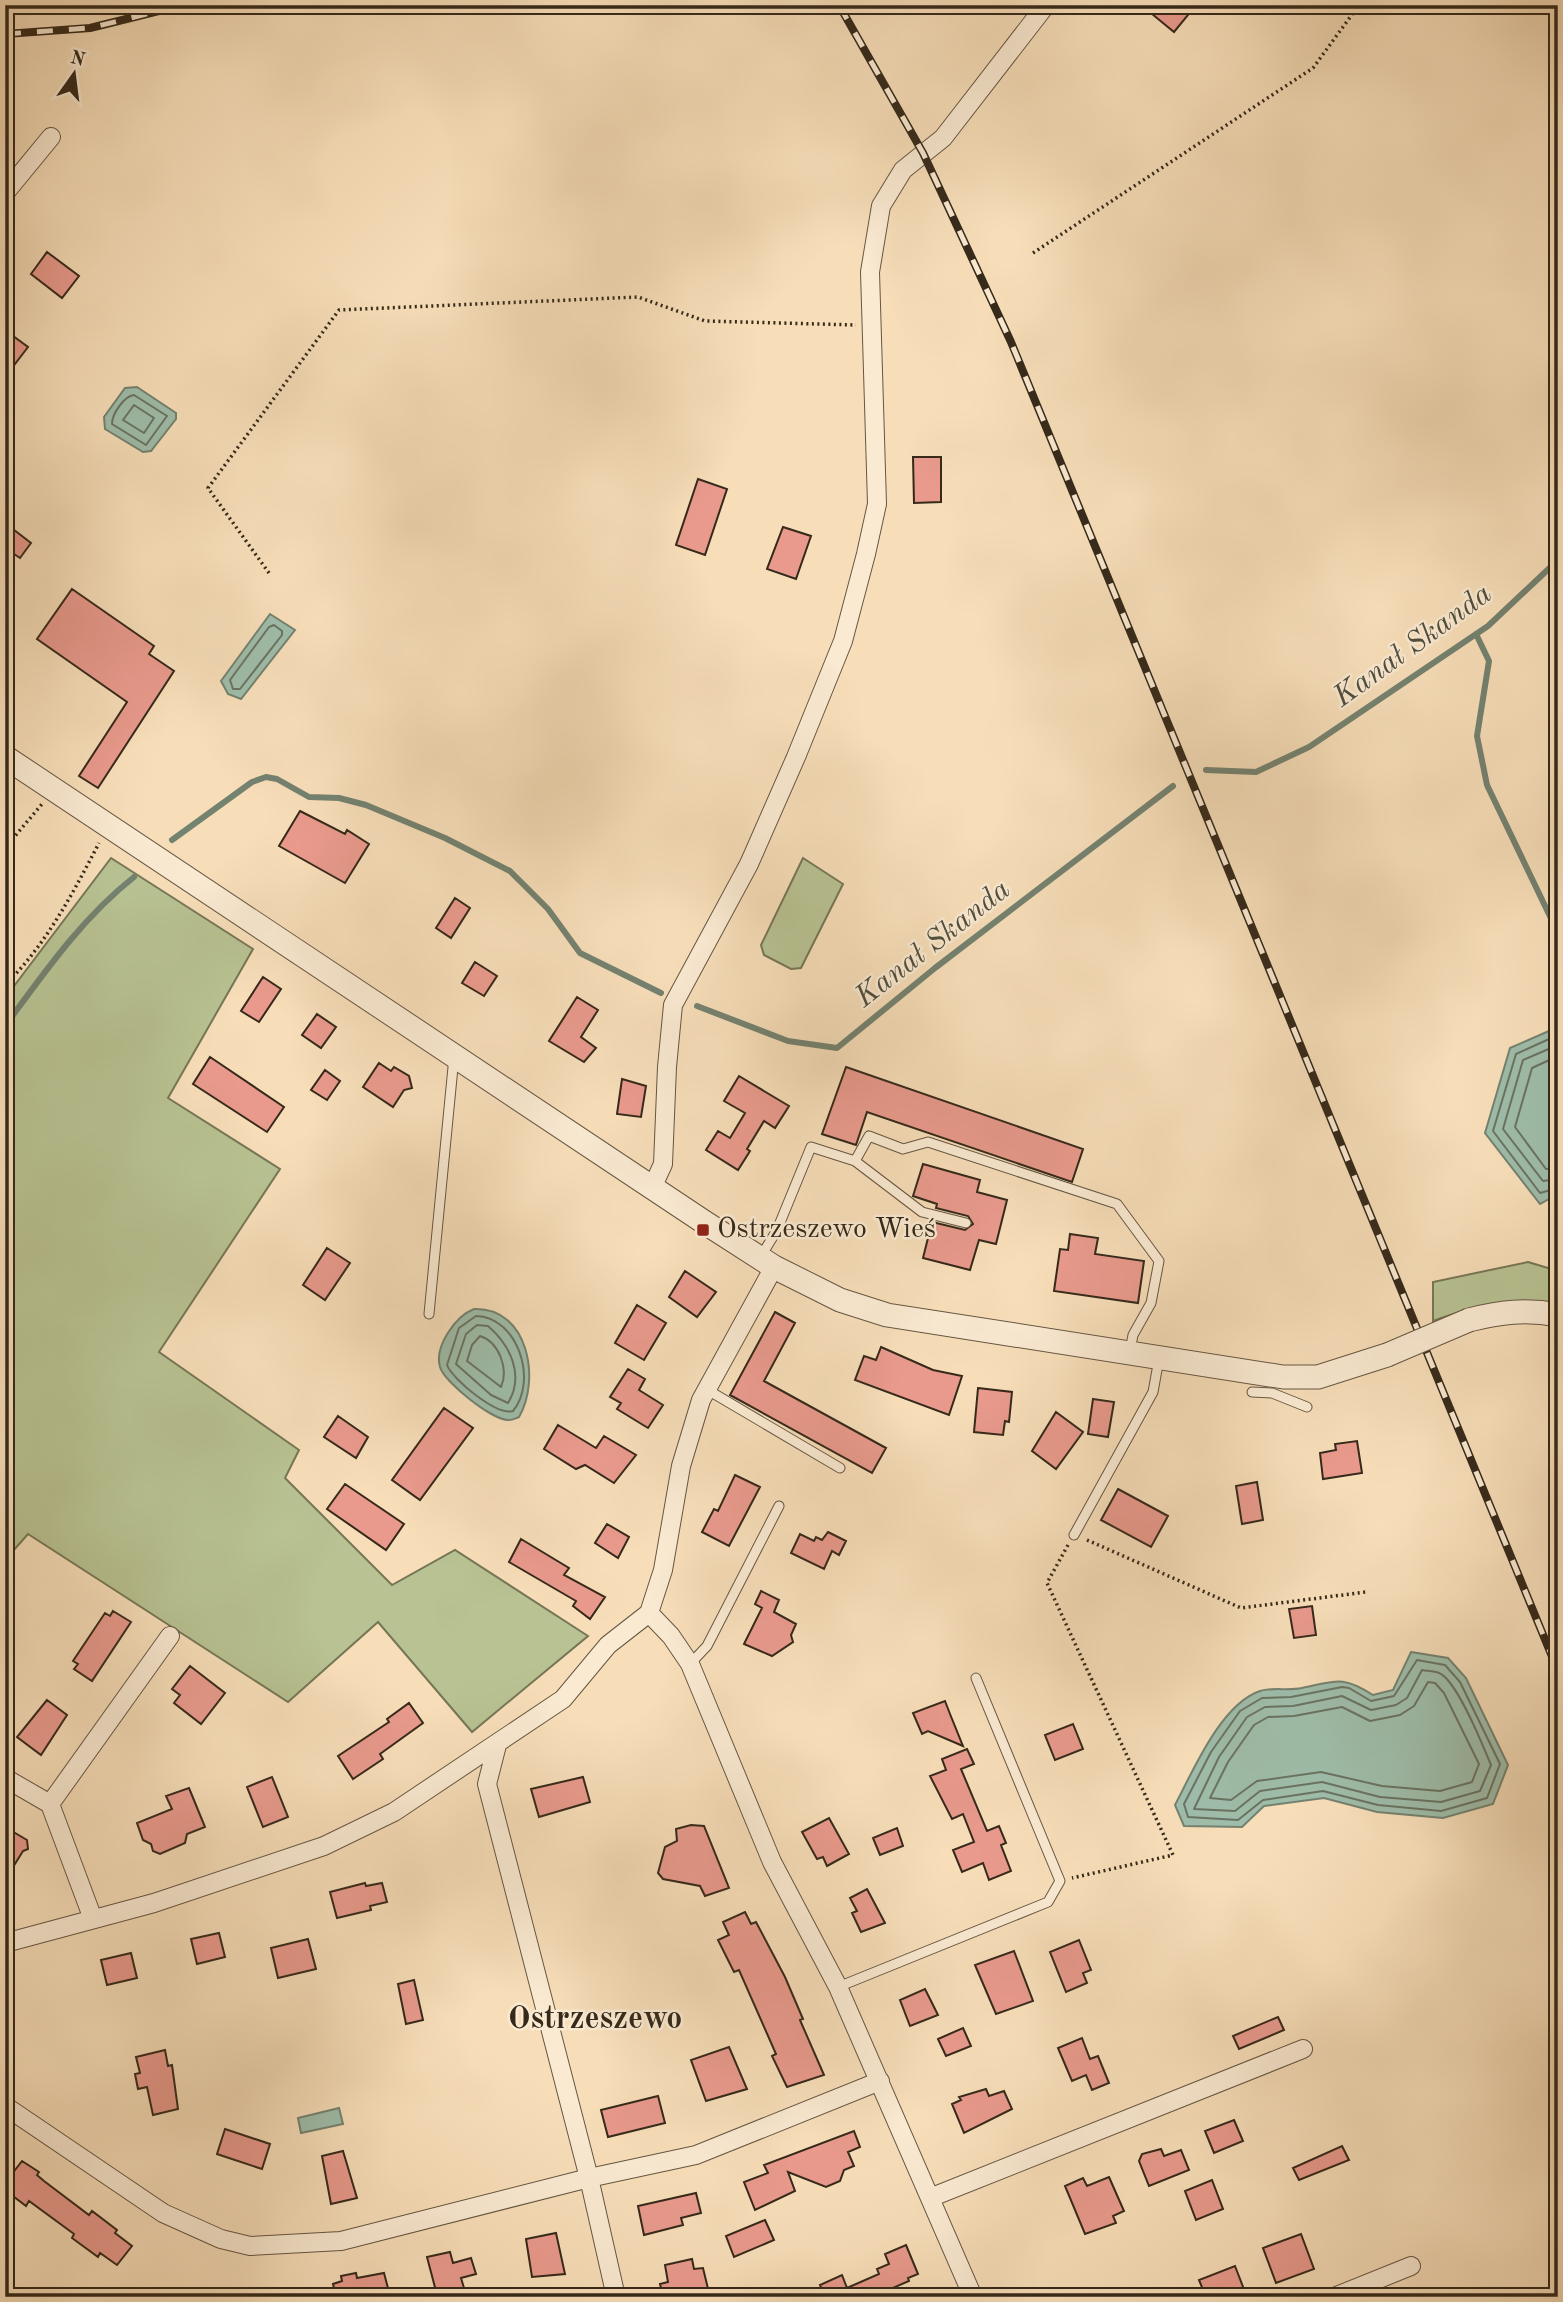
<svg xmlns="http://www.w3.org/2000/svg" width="1563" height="2302" viewBox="0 0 1563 2302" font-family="'Old Standard TT',serif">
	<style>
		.green { fill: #b8c292; stroke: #767656; stroke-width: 2 }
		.water { fill: #9ebdaa; stroke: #748270; stroke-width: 2 }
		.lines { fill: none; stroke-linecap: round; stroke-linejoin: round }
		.shore { stroke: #6a7362; stroke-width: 2 }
		.stream { stroke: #748270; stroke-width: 6 }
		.building { fill: #e99a8d; stroke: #35291a; stroke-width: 2 }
		.service-casing { stroke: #665642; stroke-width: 11 }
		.minor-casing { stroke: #665642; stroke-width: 20 }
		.tertiary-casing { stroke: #665642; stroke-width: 25 }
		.path { stroke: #35291a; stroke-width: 3.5; stroke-dasharray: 2 3.5; stroke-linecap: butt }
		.service { stroke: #faead2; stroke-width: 9 }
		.minor { stroke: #faead2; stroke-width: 18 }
		.tertiary { stroke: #faead2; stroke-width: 23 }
		.rail-casing { stroke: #35291a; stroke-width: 8 }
		.rail { stroke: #faead2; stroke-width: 5; stroke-dasharray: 16; stroke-linecap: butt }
		.tertiary-bridge-casing { stroke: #665642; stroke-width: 25; stroke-linecap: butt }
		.tertiary-bridge { stroke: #faead2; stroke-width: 23 }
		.poi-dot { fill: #8f2418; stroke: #faead2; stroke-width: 2.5 }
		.labels { text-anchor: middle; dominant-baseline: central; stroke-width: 5; stroke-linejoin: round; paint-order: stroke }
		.poi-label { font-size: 28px; fill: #35291a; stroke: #faead2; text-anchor: start }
		.water-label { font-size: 30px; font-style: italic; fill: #4f4e3e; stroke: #faead2 }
		.quarter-label { font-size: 32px; font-weight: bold; fill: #35291a; stroke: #faead2 }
	</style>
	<rect width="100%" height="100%" fill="#f7deb9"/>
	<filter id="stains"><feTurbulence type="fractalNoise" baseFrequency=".00286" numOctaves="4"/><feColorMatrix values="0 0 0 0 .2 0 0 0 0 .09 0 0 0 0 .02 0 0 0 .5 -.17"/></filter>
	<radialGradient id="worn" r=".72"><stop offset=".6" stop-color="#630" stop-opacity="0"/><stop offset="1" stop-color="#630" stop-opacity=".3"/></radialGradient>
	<path class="green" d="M111,858L253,949L168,1098L280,1169L159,1352L299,1450L285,1478L392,1585L455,1550L588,1636L472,1732L378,1622L288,1702L28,1534L5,1560V998Z
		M803,858L843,884L801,968L791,969L764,955L761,945Z
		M1528,1262L1558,1271V1306C1514,1295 1474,1306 1433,1321V1282Z"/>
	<path class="water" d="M137,387L176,413V419L151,451L143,452L105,429L104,417L125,388Z
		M270,614L295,630L241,699L228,694L221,681Z
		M1558,1027V1194L1540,1204L1485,1133L1510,1048Z
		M474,1309C528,1307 541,1379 519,1417C516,1418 513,1420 509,1420C493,1421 444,1382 440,1367C434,1346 456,1316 474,1309Z
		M1411,1652L1448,1658L1466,1678L1508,1765L1493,1804L1443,1818L1377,1812L1324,1798L1264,1806L1242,1827L1184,1826L1175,1805C1193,1771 1221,1704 1260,1691C1272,1687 1289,1691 1302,1688C1336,1681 1342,1675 1373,1695L1393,1690Z
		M339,2108L343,2124L301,2133L298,2118Z"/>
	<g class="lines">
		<path class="shore" d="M134,395L167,416L146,445L112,424C112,414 124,396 134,395Z
			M134,405L154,418L144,433L123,420Z
			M274,625L282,631V635L240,689H233L230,680L269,627Z
			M1558,1035L1516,1054L1493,1131L1540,1193L1558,1188
			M1558,1045L1523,1060L1503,1129L1543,1181L1558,1179
			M1558,1056L1532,1068L1515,1127L1546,1169H1558
			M476,1316C518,1317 538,1381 513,1411C497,1416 453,1380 447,1365L459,1328Z
			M477,1325L488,1326C510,1345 525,1375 508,1403L491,1395L456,1364L466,1334Z
			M480,1336C499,1342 509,1369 501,1387L467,1361L472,1345Z
			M1417,1660L1445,1665L1460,1682L1500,1764L1487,1798L1441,1811L1378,1805L1323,1791L1263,1800L1238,1820L1188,1817L1184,1804L1211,1752L1240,1711L1262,1698L1291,1697L1342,1687L1349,1688L1371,1701L1394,1696Z
			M1422,1670C1427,1671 1434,1671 1439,1673C1457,1680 1483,1746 1491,1765L1480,1791L1441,1802L1380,1797L1322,1782L1260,1791L1235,1811L1194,1809L1219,1757L1247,1717L1265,1707L1293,1706L1342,1696L1371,1710L1396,1705L1407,1698Z
			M1428,1682L1435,1683L1444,1693L1479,1764L1472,1782L1440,1791L1382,1786L1321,1772L1257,1781L1231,1800L1210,1798L1228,1762L1254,1725L1268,1717L1294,1716L1342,1707L1370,1721L1400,1715L1414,1706Z"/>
		<path class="stream" d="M1476,634L1489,661L1477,736L1487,785L1558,933
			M1206,770L1256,772L1309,747L1488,626L1558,560
			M172,840L252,782L266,777L277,779L309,797L339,798L366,805L445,838L510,871L548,909L580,953L661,993
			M697,1006L788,1041L837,1048L935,968L1173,786
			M5,1026C44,973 82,918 134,877"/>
	</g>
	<path class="building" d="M1160,5H1176L1188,15L1174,32L1152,14Z
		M47,252L79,276L62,298L31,274Z
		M5,330L28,347L5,377Z
		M913,457H941V502L914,503Z
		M698,479L727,489L705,555L676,545Z
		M5,523L31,543L20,558L5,548Z
		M783,527L811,536L796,579L767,569Z
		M72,589L154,646L149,654L174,671L98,788L79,776L127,702L37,639Z
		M300,811L345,834L347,830L369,844L345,883L279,846Z
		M455,898L470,908L451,938L436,928Z
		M475,962L497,976L484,996L462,983Z
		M263,977L281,989L259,1022L241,1011Z
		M577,997L598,1010L581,1037L596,1048L584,1062L549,1041Z
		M317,1014L336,1027L321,1048L302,1035Z
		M210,1057L284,1107L267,1132L193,1084Z
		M379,1063L391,1071L394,1067L409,1076L412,1088L404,1090L393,1107L363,1087Z
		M846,1067L1083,1149L1072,1182L867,1112L856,1145L822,1134Z
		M325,1070L340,1081L327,1100L311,1090Z
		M739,1076L789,1106L775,1128L764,1121L747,1149L750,1151L738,1170L706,1150L718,1131L730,1138L745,1113L724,1101Z
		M622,1079L646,1086L641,1117L617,1114Z
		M923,1164L980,1180L977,1192L1007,1200L996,1244L979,1240L970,1270L923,1258L932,1222L965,1230L973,1224L968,1216L936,1208L937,1204L913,1196Z
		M1070,1234L1098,1238L1095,1254L1144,1261L1138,1303L1054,1291L1060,1249L1068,1250Z
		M327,1248L350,1263L325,1300L303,1285Z
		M685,1271L716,1292L697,1317L669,1297Z
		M637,1305L666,1323L644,1360L615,1343Z
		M775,1312L795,1323L764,1381L886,1448L872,1473L730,1395Z
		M881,1347L933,1370L962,1376L949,1415L855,1380L864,1356L876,1360Z
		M628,1369L645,1379L639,1390L663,1405L648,1428L617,1409L621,1403L610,1397Z
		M978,1388L1012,1392L1009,1422L1005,1421L1003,1435L974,1432Z
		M1093,1399L1114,1402L1108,1437L1088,1434Z
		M444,1408L473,1428L420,1500L392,1480Z
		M1056,1412L1083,1432L1056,1469L1032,1451Z
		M338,1416L368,1437L356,1458L324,1437Z
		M558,1425L596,1448L604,1436L636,1455L614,1483L585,1465L576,1469L544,1449Z
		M1357,1441L1362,1473L1323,1479L1320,1453L1336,1450L1335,1444Z
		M735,1475L760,1487L729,1546L702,1532L714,1509L718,1511Z
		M1257,1482L1263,1520L1242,1524L1236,1486Z
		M345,1484L404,1524L386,1550L327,1509Z
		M1118,1489L1168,1516L1151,1547L1101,1520Z
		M607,1524L629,1537L618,1558L595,1543Z
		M828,1532L846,1541L839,1555L832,1551L824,1569L791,1553L800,1534L814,1541L816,1537L822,1540Z
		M521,1539L569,1568L564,1575L605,1597L590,1619L573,1606L576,1601L509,1562Z
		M761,1591L779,1600L774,1612L796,1624L791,1635L793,1642L772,1656L744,1644L762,1608L755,1604Z
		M1312,1606L1316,1635L1294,1638L1289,1609Z
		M113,1611L131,1622L92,1681L74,1669L78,1664L73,1661L105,1613L110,1616Z
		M190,1666L225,1693L201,1724L174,1703L180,1695L172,1689Z
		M47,1700L67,1715L41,1755L17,1737Z
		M945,1701L950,1714L963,1746L928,1731L922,1734L913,1713Z
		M409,1703L423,1723L380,1754L383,1759L353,1779L338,1756L389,1722L387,1719Z
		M1073,1724L1083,1749L1055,1760L1045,1735Z
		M967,1749L974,1764L961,1769L987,1831L999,1826L1006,1843L1001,1845L1011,1871L989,1880L983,1863L962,1872L953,1850L974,1842L963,1814L952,1819L930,1776L946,1770L942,1759Z
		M272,1777L288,1817L263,1827L247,1787Z
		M583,1777L590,1802L539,1817L531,1789Z
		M189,1788L205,1827L187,1834L185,1843L160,1854L153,1851L151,1844L143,1840L137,1823L172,1809L166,1796Z
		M829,1818L849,1854L827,1866L823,1857L817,1859L802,1832Z
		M691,1825L704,1826L729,1888L705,1896L700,1886L663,1879L658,1873L665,1847L677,1841L676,1829Z
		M5,1827L27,1840L28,1849L23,1851L5,1880Z
		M897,1828L903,1846L880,1855L873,1838Z
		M365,1883L366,1886L382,1883L387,1902L370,1906L371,1910L337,1918L330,1892Z
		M867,1889L885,1923L861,1932L852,1913L857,1911L850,1898Z
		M745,1912L751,1924L756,1922L785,1977L803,2019L800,2020L824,2075L787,2087L772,2056L776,2054L739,1970L734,1972L718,1940L729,1935L723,1922Z
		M219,1933L225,1957L197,1964L191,1939Z
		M308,1939L316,1969L278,1978L271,1948Z
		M1079,1940L1091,1970L1083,1973L1087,1983L1066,1992L1050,1952Z
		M1014,1951L1033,2001L996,2014L975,1965Z
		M131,1953L137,1978L107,1985L101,1960Z
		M414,1980L423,2020L406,2024L398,1984Z
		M925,1989L938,2015L910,2026L900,2000Z
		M1278,2017L1284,2030L1239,2049L1233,2036Z
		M963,2028L971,2046L946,2056L938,2039Z
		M1082,2038L1090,2059L1098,2056L1109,2083L1092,2090L1086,2075L1072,2081L1058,2048Z
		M729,2047L747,2089L706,2101L691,2060Z
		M165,2050L168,2066L172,2065L178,2109L153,2115L147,2087L138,2089L135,2074L140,2073L136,2057Z
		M986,2089L989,2096L1004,2091L1012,2109L964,2133L952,2104L961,2100L959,2097Z
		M658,2096L665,2123L608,2137L601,2110Z
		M1234,2120L1243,2141L1214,2153L1205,2131Z
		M225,2129L270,2144L262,2169L217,2154Z
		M854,2131L860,2147L848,2152L854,2166L844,2170L840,2181L826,2187L788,2172L795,2191L755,2210L744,2182L768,2173L764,2165Z
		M1342,2146L1349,2160L1299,2180L1293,2168Z
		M1161,2149L1164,2156L1181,2150L1189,2170L1149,2186L1139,2161L1142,2154Z
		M343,2151L357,2198L331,2204L322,2156Z
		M22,2161L39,2172L37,2175L44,2181L89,2215L92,2211L117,2230L115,2233L132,2246L117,2265L100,2253L98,2257L72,2238L74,2234L29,2201L26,2206L5,2190V2183Z
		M1109,2177L1124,2211L1113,2216L1116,2223L1085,2234L1065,2186L1083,2178L1087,2186Z
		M1212,2180L1223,2209L1196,2220L1185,2191Z
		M696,2193L701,2213L681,2218L683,2225L644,2235L638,2206Z
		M765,2220L774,2240L734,2257L726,2236Z
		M556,2233L565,2274L532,2277L526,2239Z
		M1301,2234L1314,2269L1276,2283L1263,2248Z
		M906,2245L918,2274L908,2278L909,2281L872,2297H825L820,2285L842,2275L847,2288L879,2274L877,2269L889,2264L885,2254Z
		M450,2252L453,2263L471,2258L476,2274L461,2278L464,2288L437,2295L427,2257Z
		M692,2259L694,2269L703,2268L710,2297H663L660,2284L668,2282L665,2265Z
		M1235,2266L1245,2292L1233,2297H1206L1199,2280Z
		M356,2273L357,2278L384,2273L389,2292L370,2297H336L333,2284L342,2281L341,2276Z"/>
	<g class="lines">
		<g class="service-casing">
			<path id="service" d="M855,1161L869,1136L903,1149L928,1142L1117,1204L1159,1261L1151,1303L1133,1335L1130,1351
				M760,1258L777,1230L811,1147L855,1161L922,1212L966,1223
				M429,1314L454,1057
				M706,1389L840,1468
				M1252,1392L1272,1393L1307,1407
				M1074,1535L1153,1392L1159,1359
				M690,1664L707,1646L779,1506
				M838,1987L1048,1902L1060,1881L976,1678"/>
		</g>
		<g class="minor-casing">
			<path id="minor" d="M5,193L51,137
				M652,1188L663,1164L667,1067L673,1005L749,864L796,757L843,641L866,554L877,504L870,272L881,206L903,170L943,138L1046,5
				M649,1613L671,1636L690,1664L772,1862L838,1987L973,2297
				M497,1745L487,1784L589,2178L616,2297
				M5,1778L50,1804L93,1919
				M50,1804L170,1636
				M5,1943L154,1903L324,1846L394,1812L563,1699L608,1645L649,1613L663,1570L681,1466L701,1400L774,1267
				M5,2106L163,2213L221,2239L250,2246L341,2241L589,2178L696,2155L880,2081
				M932,2197L1303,2049
				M1334,2297L1411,2266"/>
		</g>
		<g class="tertiary-casing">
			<path id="tertiary" d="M5,757L704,1222L774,1267L840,1300L887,1315L1283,1377H1318L1387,1355
				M1469,1320C1500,1312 1526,1309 1558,1315"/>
		</g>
		<path class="path" d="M1033,253L1313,68L1359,5
			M269,573L208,488L339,310L638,297L705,321L856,325
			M5,848L42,804
			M5,985C46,945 73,893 99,843
			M1087,1540L1241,1608L1366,1592
			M1068,1545L1047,1583L1173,1855L1072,1878"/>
		<use href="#service" class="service"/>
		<use href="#minor" class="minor"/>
		<use href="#tertiary" class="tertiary"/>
		<g class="rail-casing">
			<path id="rail" d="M839,5L923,153L1011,342L1558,1671
				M5,34L90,28L183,5"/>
		</g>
		<use href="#rail" class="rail"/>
		<g class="tertiary-bridge-casing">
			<path id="tertiary-bridge" d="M1387,1355L1469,1320"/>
		</g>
		<use href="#tertiary-bridge" class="tertiary-bridge"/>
	</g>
	<rect class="poi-dot" x="696" y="1223" width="14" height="14" rx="3.5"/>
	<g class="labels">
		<g class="poi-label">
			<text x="717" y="1230">Ostrzeszewo Wieś</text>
		</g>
		<g class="water-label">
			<text transform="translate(1413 646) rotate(-36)">Kanał Skanda</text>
			<text transform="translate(933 944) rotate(-38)">Kanał Skanda</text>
		</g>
		<g class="quarter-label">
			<text x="595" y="2020">Ostrzeszewo</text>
		</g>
	</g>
	<rect width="1563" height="2302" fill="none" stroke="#f7deb9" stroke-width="28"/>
	<rect x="7" y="7" width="1549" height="2288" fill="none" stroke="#35291a" stroke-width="3.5"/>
	<rect x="14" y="14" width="1535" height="2274" fill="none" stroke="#35291a" stroke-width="2"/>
	<g transform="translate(74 74) rotate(14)" stroke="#faead2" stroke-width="5" paint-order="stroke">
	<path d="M0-5L12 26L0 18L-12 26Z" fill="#35291a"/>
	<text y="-10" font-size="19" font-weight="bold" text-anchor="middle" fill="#35291a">N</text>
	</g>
	<rect width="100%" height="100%" filter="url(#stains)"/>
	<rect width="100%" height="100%" fill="url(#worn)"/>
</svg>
